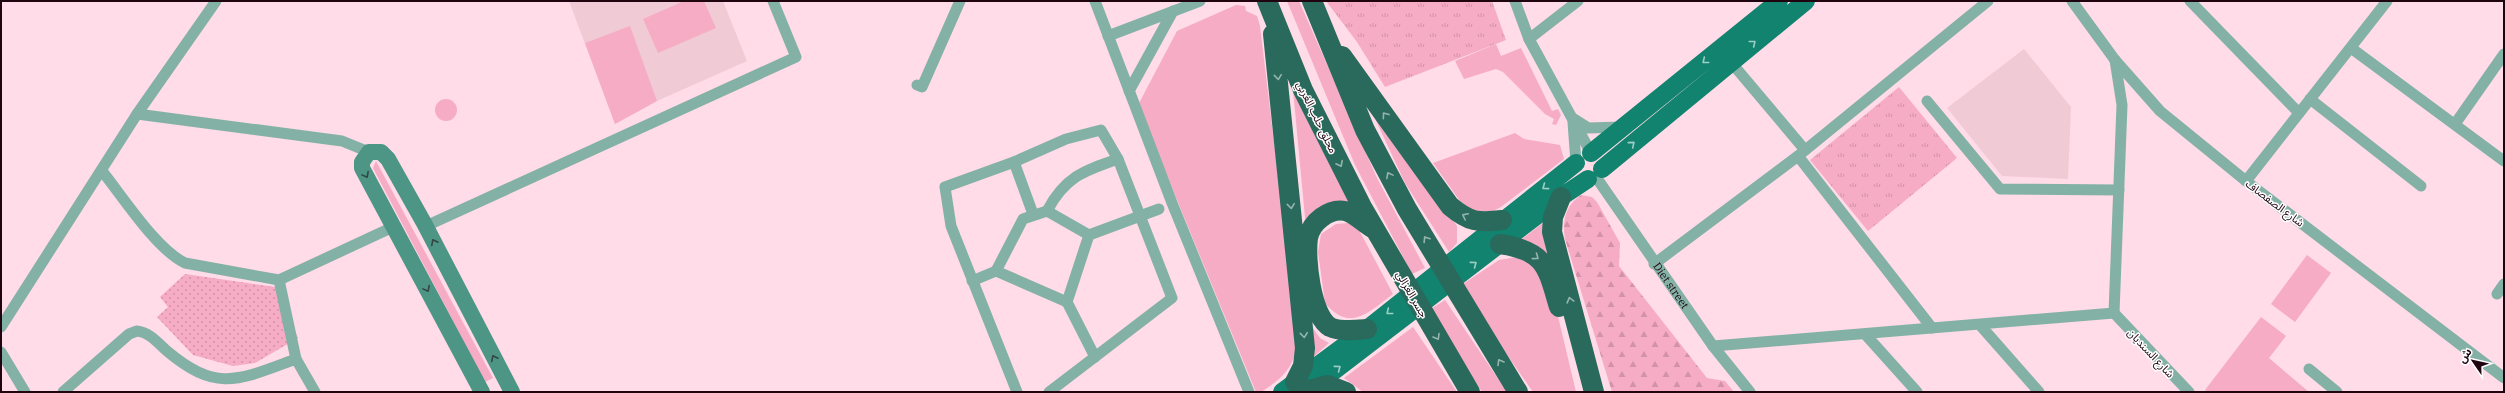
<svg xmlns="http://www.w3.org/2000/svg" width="2505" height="393" viewBox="0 0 2505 393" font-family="'IBM Plex Serif','Noto Sans Arabic',serif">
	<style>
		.built { fill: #f0cbd6 }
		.grass { fill: #f6acc5 }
		.forest { fill: url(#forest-firs) }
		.park { fill: url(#park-tufts) }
		.garden { fill: url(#garden-dots) }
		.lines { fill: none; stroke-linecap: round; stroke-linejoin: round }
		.street { stroke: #84b1a6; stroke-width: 11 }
		.secondary { stroke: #4d9686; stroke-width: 16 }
		.primary { stroke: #11836f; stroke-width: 18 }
		.highway { stroke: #2a6a5c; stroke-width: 20 }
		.oneway { stroke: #a0cdc5 }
		.oneway2 { stroke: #94b4ae }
		.oneway3 { stroke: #344645 }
		.labels { text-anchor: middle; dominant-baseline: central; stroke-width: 3; stroke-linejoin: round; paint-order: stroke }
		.street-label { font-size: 11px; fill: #1f040f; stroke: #fff }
	</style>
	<defs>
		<pattern id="forest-firs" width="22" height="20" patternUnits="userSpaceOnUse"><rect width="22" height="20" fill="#f6acc5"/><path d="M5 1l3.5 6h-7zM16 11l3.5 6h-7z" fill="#d292a8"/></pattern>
		<pattern id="park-tufts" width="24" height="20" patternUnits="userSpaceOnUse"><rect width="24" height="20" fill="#f6acc5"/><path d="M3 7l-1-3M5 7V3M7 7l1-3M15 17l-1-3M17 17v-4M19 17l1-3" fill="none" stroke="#d292a8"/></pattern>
		<pattern id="garden-dots" width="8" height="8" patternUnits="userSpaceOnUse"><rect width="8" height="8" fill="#f6acc5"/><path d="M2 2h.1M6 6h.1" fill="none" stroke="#d292a8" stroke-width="1.8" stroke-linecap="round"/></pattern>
	</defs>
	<rect width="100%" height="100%" fill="#ffdce7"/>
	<path class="built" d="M569,1H723L747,61L657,101L615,124Z
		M2024,49L2071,107L2068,179L2002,176L1947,108Z"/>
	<path class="grass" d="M684,1H704L716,28L658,53L643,19Z
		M1287,1H1299L1377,178L1425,268L1412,274L1355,165Z
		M1236,5L1245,6L1246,11L1257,16L1260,26L1298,341C1293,369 1284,377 1261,392H1256L1138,105L1177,31Z
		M630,26L657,101L615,124L585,43Z
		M1496,44L1501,56L1521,48L1552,111L1558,109L1561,115L1556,125L1552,124L1554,119L1545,114L1503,72L1496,69L1464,79L1455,61Z
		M1292,79L1350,206L1306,228Z
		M1358,82L1457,226V243L1449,252L1405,183Z
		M435 110a11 11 0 1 1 22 0a11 11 0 1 1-22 0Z
		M1515,133L1524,139L1560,145L1564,159L1501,207L1489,213L1480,214L1462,204L1433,163Z
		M376,161L493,378L485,382L373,168Z
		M1548,219L1553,262L1517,243Z
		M1348,223L1358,228L1393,294C1369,312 1350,333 1325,303L1318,252L1321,234L1336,224Z
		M2307,255L2331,273L2295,322L2271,304Z
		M1517,257L1532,261L1557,312L1576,392H1533L1496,339L1463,284L1499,260Z
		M1445,300L1507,392H1482L1429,310Z
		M2261,317L2286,336L2269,358L2309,392H2207L2205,390Z
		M1312,327L1320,338L1329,343L1308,362Z
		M1413,327L1457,392H1363L1344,378Z"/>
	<path class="forest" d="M1581,195L1592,197L1597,202L1620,243L1619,266L1707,378L1725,381L1734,392H1612L1565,239C1562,221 1565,206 1581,195Z"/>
	<path class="park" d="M1326,1H1492L1506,40L1385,87L1357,42Z
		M1899,87L1957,158L1868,231L1810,160Z"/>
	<path class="garden" d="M185,274L275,287L298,338L255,363L233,366L193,355L157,317L168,307L160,297Z"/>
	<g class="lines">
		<g class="street">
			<path d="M216,1L137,114L342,141L369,152"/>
			<path d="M1095,1L1172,203L1249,392"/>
			<path d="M1515,1L1529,39L1591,153"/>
			<path d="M2072,1L2115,60L2160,111L2246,181L2504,378"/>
			<path d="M2190,1L2299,113"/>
			<path d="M1108,36L1200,1"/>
			<path d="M1529,39L1578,1"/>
			<path d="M2351,48L2504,161"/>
			<path d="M1730,61L1805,150"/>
			<path d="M917,85L922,87L960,1"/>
			<path d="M1129,91L1173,11"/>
			<path d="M2310,99L2421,186"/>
			<path d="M1927,101L2000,189L2119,190"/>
			<path d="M1574,119L1588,128L1621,127"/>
			<path d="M1573,122L1576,163"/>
			<path d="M2455,124L2504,54"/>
			<path d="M1798,156L1932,328"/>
			<path d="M1014,162L1033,214"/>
			<path d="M102,171C123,197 156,249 185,263L279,280L296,359"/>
			<path id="s1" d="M1596,177L1713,346L1750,392"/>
			<path d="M2246,181L2387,1"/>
			<path d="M1047,211L1089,235L1067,302L996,271L1023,219Z"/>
			<path d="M1047,211C1065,177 1083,171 1118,159"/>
			<path d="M426,226L796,57L773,1"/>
			<path d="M1089,235L1159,209"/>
			<path d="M1654,264L1798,156L1988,1"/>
			<path d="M279,280L393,227"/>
			<path d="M972,281L996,271"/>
			<path d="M2497,294L2504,284"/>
			<path d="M1067,302L1095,357"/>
			<path d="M2114,313L2189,392"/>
			<path d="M1980,325L2039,392"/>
			<path d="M1,327L137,114"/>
			<path d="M1865,334L1917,392"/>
			<path d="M1713,346L2114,313L2122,105L2115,60"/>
			<path d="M1,352L25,392"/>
			<path d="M2309,369L2337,392"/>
			<path d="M63,392L129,334L137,331C149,332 158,343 167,351C217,393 239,380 296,359L315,392"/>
			<path d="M1017,392L951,226L945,187L1014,162L1066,139L1101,130L1118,159L1172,298L1049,392"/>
		</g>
		<path class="secondary" d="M482,392L362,168V162L369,152H381L388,159L424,223L512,392"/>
		<path class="primary" d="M1591,153L1779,1
			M1602,169L1806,1
			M1309,390L1561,197L1588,179
			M1282,392L1367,329L1576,163"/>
		<path class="highway" d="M1267,1L1303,90L1362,207L1470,392
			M1312,1L1365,130L1407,209L1518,392
			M1273,34L1305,348L1303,366L1295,382
			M1342,56L1450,206C1469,222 1478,223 1502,220
			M1561,197L1553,217L1552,232L1594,392
			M1500,244C1546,251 1547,267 1559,307
			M1367,329C1356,330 1341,332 1330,327C1311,316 1305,258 1308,238C1311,222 1329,208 1345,211C1354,213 1365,224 1374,229
			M1309,390L1328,385L1346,392"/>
	</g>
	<defs><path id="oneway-chevron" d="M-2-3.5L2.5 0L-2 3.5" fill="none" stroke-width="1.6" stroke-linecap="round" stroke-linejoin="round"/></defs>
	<g class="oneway">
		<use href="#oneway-chevron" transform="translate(1753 43) rotate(-39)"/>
		<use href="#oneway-chevron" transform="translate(1705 61) rotate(141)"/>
		<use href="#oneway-chevron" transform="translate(1632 144) rotate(-40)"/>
		<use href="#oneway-chevron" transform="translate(1545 187) rotate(143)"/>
		<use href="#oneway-chevron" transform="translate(1474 264) rotate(-37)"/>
		<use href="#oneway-chevron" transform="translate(1389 312) rotate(141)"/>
		<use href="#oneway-chevron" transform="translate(1338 368) rotate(-37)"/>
	</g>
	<g class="oneway2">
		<use href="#oneway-chevron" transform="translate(1278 77) rotate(84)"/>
		<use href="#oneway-chevron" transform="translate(1385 115) rotate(-126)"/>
		<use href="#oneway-chevron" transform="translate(1340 164) rotate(63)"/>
		<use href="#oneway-chevron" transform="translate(1389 175) rotate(-118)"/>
		<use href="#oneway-chevron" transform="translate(1291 206) rotate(84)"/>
		<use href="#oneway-chevron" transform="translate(1465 216) rotate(-154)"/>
		<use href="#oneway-chevron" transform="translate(1426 239) rotate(-122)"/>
		<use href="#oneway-chevron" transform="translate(1536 257) rotate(36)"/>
		<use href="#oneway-chevron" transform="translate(1570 300) rotate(-105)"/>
		<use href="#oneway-chevron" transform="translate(1304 335) rotate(84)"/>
		<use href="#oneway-chevron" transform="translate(1437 337) rotate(60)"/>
		<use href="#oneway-chevron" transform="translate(1500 362) rotate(-120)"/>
	</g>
	<g class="oneway3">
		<use href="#oneway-chevron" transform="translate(366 175) rotate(62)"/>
		<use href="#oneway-chevron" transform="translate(434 242) rotate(-117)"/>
		<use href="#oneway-chevron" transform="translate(427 289) rotate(62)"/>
		<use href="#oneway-chevron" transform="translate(494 358) rotate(-117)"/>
	</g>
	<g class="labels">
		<g class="street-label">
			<text transform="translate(1317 117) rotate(64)">محلق حلب الغربي</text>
			<text transform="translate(2275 203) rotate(37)">شارع الصفصاف</text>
			<text stroke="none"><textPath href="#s1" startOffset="132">Diet street</textPath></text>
			<text transform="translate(1412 294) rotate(60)">جسر الغزالي</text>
			<text transform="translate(2151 353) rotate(47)">شارع السنديان</text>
		</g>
	</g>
	<rect width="2505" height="393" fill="none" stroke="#1f040f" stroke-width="4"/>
	<g transform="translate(2473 361) rotate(304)" stroke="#ffffff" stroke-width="3" paint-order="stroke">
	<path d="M0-3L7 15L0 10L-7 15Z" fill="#1f040f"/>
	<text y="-6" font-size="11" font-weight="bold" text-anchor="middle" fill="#1f040f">ش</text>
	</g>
</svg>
